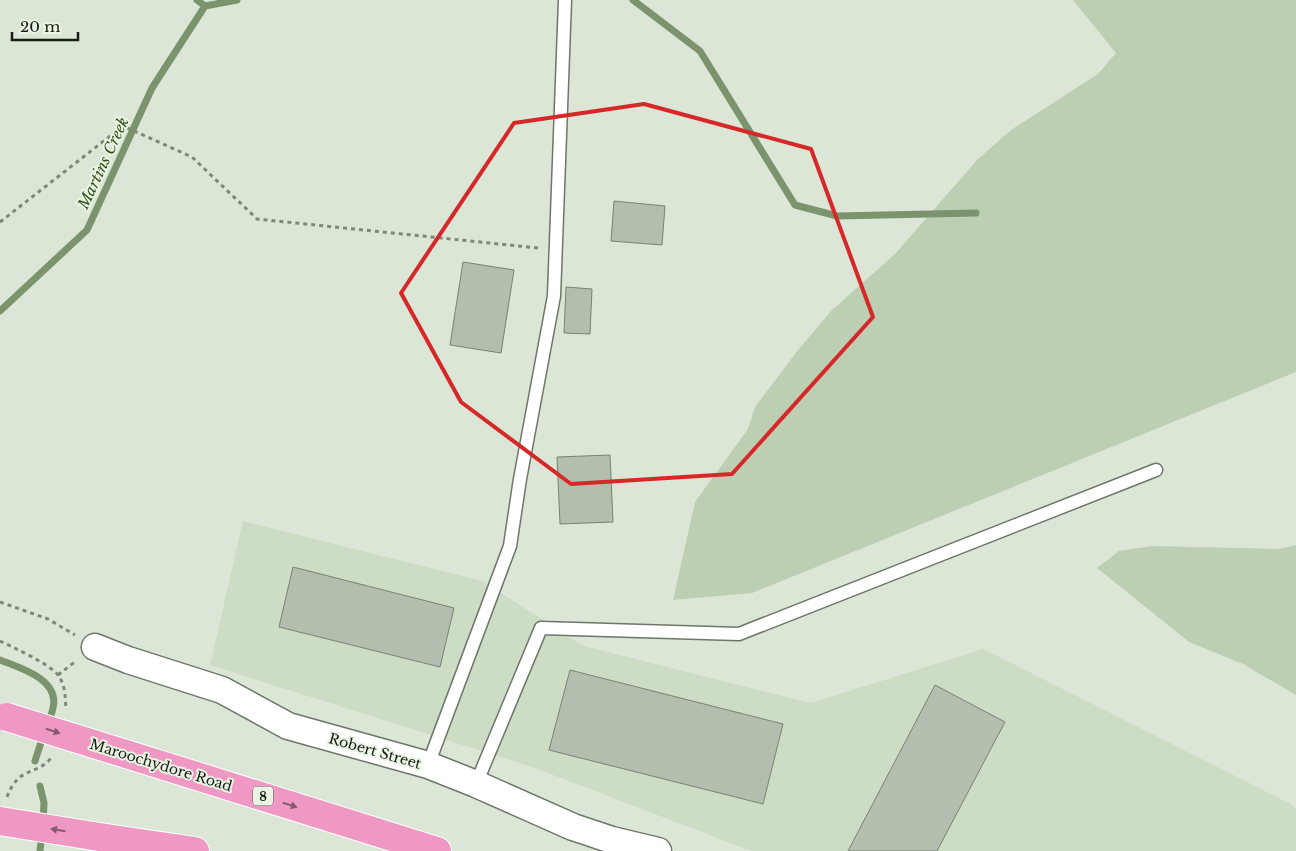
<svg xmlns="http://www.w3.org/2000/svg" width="1296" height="851" viewBox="0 0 1296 851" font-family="'Libre Baskerville',serif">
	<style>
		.built { fill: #cddcc5 }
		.green { fill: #bccfb2 }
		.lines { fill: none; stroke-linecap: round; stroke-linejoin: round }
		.stream { stroke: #7c946e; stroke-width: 7 }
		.building { fill: #b3beae; stroke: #798274 }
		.lane-casing { stroke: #6d7668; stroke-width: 15 }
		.street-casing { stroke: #6d7668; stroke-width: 29 }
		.highway-casing { stroke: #fff; stroke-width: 30 }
		.path { stroke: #7f867b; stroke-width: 3; stroke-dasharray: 4 4; stroke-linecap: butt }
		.lane { stroke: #fff; stroke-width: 12 }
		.street { stroke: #fff; stroke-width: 26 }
		.highway { stroke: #f098c4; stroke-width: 28 }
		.highway-bridge-casing { stroke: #fff; stroke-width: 30; stroke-linecap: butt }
		.highway-bridge { stroke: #f098c4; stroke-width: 28 }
		.oneway { fill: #845a6d }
		.marked { fill: none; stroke: #d62828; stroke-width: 4; stroke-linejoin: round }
		.labels { text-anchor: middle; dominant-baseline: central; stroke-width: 4; stroke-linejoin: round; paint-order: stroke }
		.shield { fill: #e9f4e3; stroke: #575d54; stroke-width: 1 }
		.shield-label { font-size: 12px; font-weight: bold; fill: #181c16 }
		.street-label { font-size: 14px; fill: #181c16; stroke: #e9f4e3 }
		.water-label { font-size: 15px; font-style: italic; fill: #2e4f16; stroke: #e9f4e3 }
	</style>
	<rect width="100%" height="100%" fill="#dce6d6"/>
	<path class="built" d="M243,521L482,581L584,646L811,703L983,649L1289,803L1296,809V851H751L535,768L210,665Z"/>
	<path class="green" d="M1073,0H1296V372L752,593L673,600L695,502L748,429L755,407L798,350L832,310L895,254L978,159L1011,130L1098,74L1116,53Z
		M1296,545V695L1243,664L1189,642L1097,568L1119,551L1152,546L1279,549Z"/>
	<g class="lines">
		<path class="stream" d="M197,0L205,6L237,0
			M633,0L700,51L795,205L837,216L976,213
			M0,311L87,230L152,88L205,6
			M0,660C20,668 60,679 53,708C52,713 50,718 48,723
			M35,761L44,733
			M40,786L44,803L43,823
			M40,851L42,833"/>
	</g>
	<path class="building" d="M614,201L665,206L662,245L611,241Z
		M463,262L514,270L501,353L450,345Z
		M566,287L592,289L590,334L564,333Z
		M610,455L613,522L560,524L557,457Z
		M293,567L454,608L440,667L279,627Z
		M570,670L783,724L763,804L549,750Z
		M935,685L1005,722L937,851H848Z"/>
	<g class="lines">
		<g class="lane-casing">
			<path id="lane" d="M428,765L510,546L520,479L554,296L565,0
				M476,784L541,628L739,634L1156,470"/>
		</g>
		<g class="street-casing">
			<path id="street" d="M95,647L128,660L222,690L288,726L428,765L476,784L573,827L612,840L658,851"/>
		</g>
		<g class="highway-casing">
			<path id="highway" d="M126,754L437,851
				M106,838L195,851"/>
		</g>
		<path class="path" d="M0,222L123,126L192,157L257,219L538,248
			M0,602L48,619L75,635
			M0,641C13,647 51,665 58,675C66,686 65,698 66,710
			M58,675L76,661
			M7,797C19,765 36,777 52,757"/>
		<use href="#lane" class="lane"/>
		<use href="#street" class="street"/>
		<use href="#highway" class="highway"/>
		<g class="highway-bridge-casing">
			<path id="highway-bridge" d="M7,717L126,754
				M0,821L106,838"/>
		</g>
		<use href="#highway-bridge" class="highway-bridge"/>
	</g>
	<defs><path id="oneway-solid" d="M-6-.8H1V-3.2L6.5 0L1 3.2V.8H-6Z" transform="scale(1.25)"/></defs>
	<g class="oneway">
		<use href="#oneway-solid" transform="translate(53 731) rotate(17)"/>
		<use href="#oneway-solid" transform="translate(290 805) rotate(17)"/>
		<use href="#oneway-solid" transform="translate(58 830) rotate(-171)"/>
	</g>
	<path class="marked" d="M644,104L811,149L873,317L732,474L571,484L461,402L401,293L514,123Z"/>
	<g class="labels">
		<rect class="shield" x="253" y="786.5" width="20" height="19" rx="4"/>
		<g class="shield-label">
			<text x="263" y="796">8</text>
		</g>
		<g class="street-label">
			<text transform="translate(375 751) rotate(16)">Robert Street</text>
			<text transform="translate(161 765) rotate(17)">Maroochydore Road</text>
		</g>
		<g class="water-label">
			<text transform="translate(103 163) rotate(-65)">Martins Creek</text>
		</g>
	</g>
	<path d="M12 32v8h66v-8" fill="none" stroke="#181c16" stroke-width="2.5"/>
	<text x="20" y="32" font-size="15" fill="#181c16" stroke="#e9f4e3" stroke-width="4" paint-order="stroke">20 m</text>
</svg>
